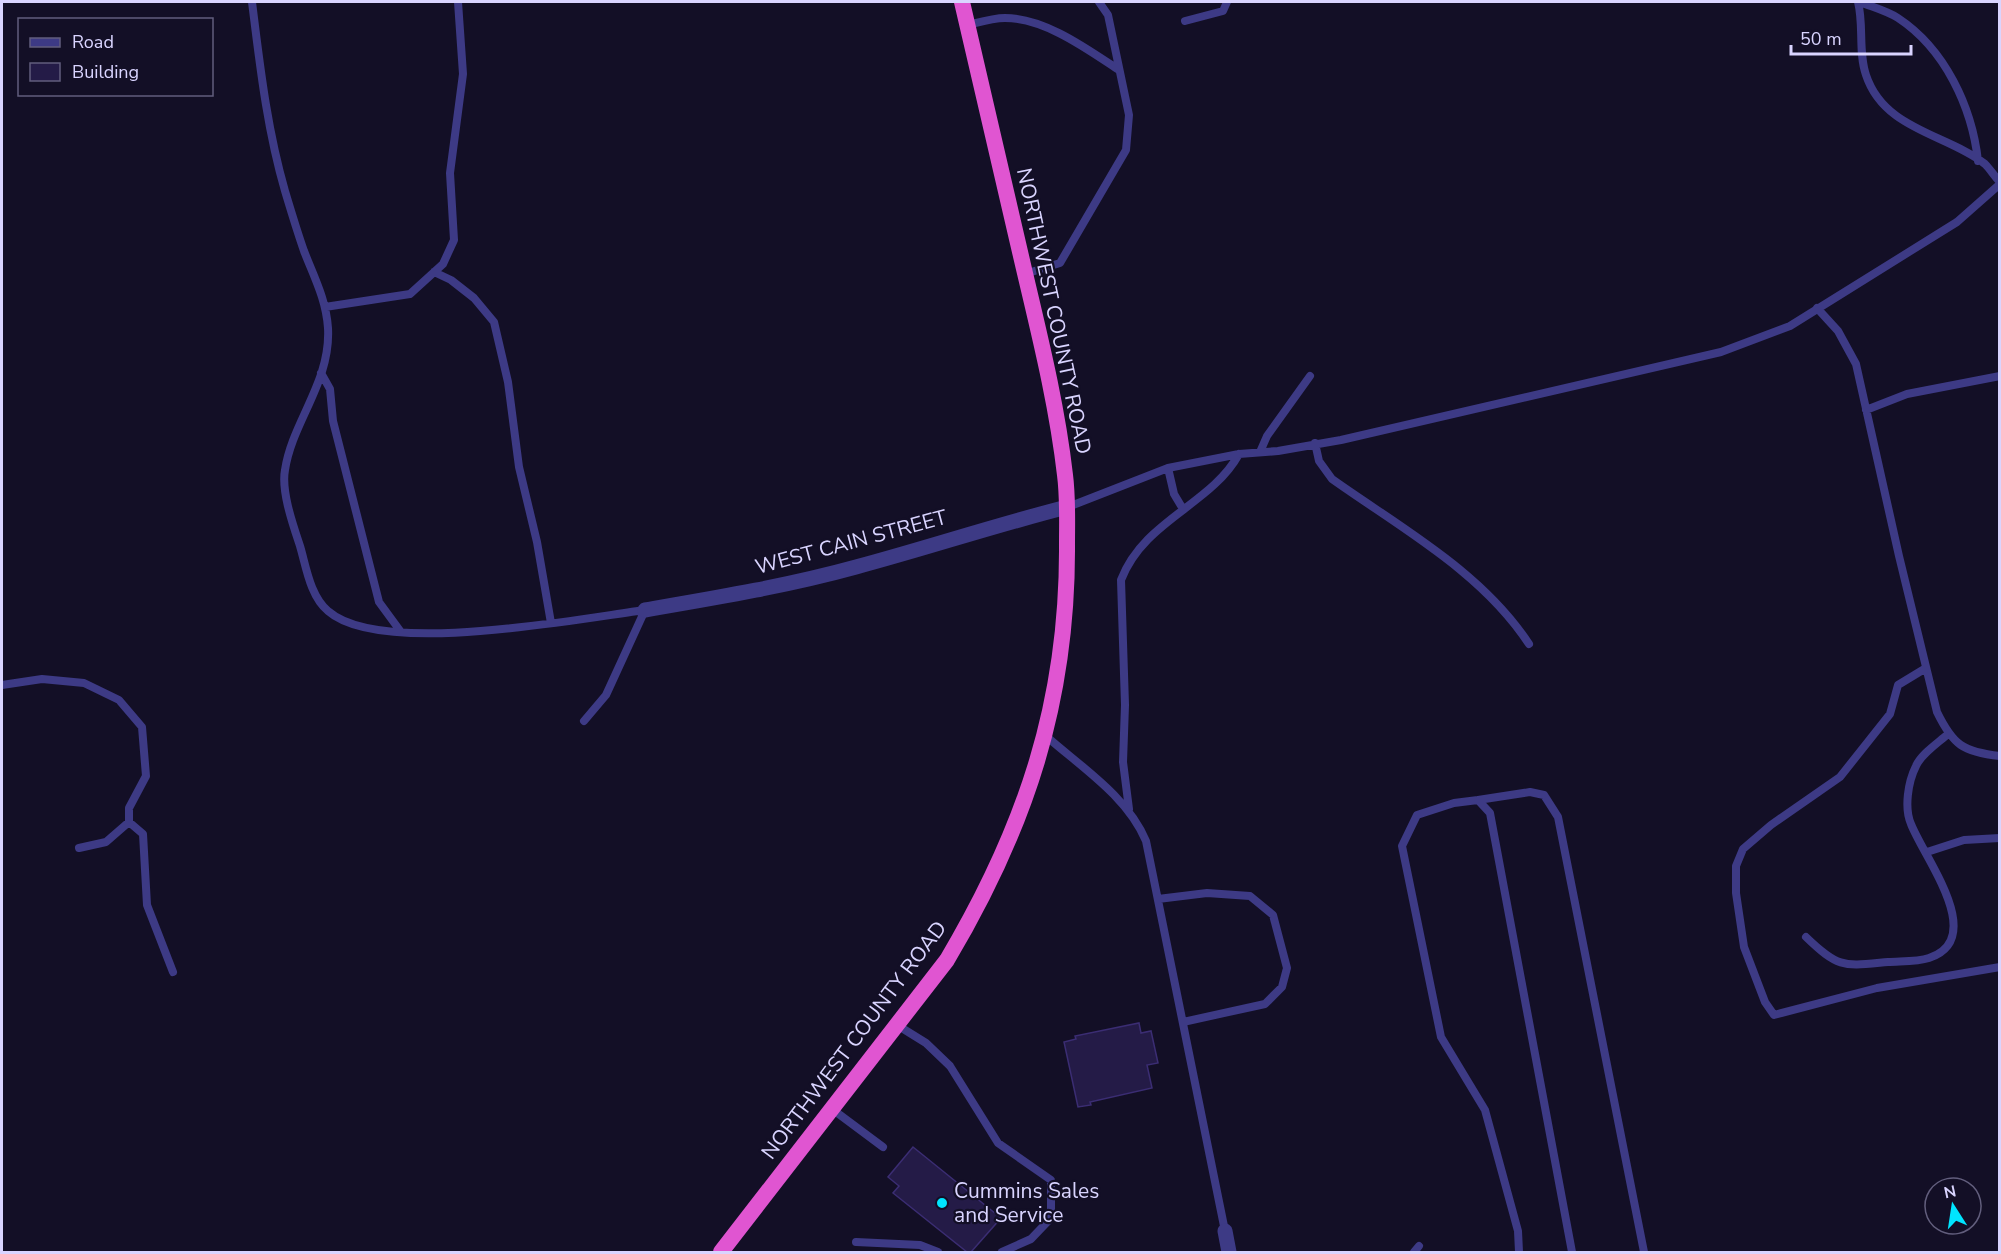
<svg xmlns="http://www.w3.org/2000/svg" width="2001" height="1254" viewBox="0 0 2001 1254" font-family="'Nunito Sans',sans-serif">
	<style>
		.building { fill: #241b47; stroke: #3b2d73; stroke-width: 1.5 }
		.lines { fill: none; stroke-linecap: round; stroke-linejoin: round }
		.service { stroke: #3d3a85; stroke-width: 8 }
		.minor { stroke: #3d3a85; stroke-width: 15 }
		.trunk { stroke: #e055d1; stroke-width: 16 }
		.poi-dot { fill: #00e5ff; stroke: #130f26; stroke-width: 2 }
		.labels { text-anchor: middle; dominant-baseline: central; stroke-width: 4.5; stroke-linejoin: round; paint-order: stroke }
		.street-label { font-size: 21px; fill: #d9d4ff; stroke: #130f26 }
		.poi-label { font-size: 21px; fill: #d9d4ff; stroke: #130f26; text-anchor: start }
	</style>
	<rect width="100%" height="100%" fill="#130f26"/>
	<path class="building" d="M1139,1023L1141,1033L1151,1031L1158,1063L1147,1065L1152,1088L1090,1102L1091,1105L1078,1107L1064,1042L1076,1039L1075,1036Z
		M913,1147L1001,1218L971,1252H967L893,1193L899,1186L888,1177Z"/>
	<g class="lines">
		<path class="service" d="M252,2C260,66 267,129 285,191C291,211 297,231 304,251C314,277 326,299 328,328C331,382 292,422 285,470C281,491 293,525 300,546C306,566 310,596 328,611C380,657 577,619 645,610
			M1858,2C1864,25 1858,52 1866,75C1884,130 1947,134 1985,164C1990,169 1995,177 2000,182
			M1860,2C1872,7 1887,11 1898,18C1945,49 1972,107 1978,161
			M1185,21L1223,11L1227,2
			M968,25C980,22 993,18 1005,18C1045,18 1087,49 1119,70
			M434,272L451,280L474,298L494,322L508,382L519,467L537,542L551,623
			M1025,274L1060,263L1126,150L1129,115L1108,15L1099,2
			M325,307L410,294L443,264L454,240L450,173L463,74L458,2
			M1817,308L1838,331L1856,364L1899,556L1937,712C1953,745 1963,752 2000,756
			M321,373L330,389L333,421L379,602L401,632
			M1866,410L1907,394L2000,376
			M1315,443L1319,461L1332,479C1401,528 1482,572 1529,644
			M1260,452L1267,436L1310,376
			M1168,468L1174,494L1183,509
			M1068,507L1168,468L1239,454L1278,451L1341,440L1721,352L1790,326L1957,222L2000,184
			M1926,668L1898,685L1890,714L1840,777L1771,825L1743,849L1736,866V893L1744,947L1765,1002L1774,1015L1877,988L2000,967
			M2,685L42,679L84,683L119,700L142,727L146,776L129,808V822L143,834L147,905L173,972
			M584,721L606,695L645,610
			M1046,736C1081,767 1127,796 1146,841L1225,1231
			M1478,800L1530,792L1544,795L1558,817L1644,1252
			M1129,809L1123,762L1125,705L1121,580C1144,520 1211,505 1239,454
			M79,848L106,842L129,822
			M1927,852L1964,840L2000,838
			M1158,899L1207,893L1250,896L1273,915L1287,968L1282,987L1265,1004L1183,1022
			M1806,937C1839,969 1844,966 1888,962C1900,961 1917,962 1929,958C1988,938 1924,858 1911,824C1904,808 1908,782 1916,766C1921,754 1938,743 1948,734
			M897,1025L926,1043L950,1066L998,1143L1051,1180V1218L1031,1239L1002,1252
			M832,1109L883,1147
			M856,1242L920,1245L938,1252
			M1414,1252L1419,1246
			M1519,1252L1518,1231L1485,1110L1441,1037L1402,846L1417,815L1454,803L1478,800L1490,813L1572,1252"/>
		<path class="minor" d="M645,610C715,598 787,586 856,567C927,548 996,525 1067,507
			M1225,1231L1229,1252"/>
		<path class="trunk" d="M721,1252L947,960C1026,827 1068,701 1067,545C1067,521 1068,498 1065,475C1057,405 1040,337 1024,269C1003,180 983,91 962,2"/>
	</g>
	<circle class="poi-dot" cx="942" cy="1203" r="6"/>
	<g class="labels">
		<g class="street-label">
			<text transform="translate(1054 311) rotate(78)">NORTHWEST COUNTY ROAD</text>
			<text transform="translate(851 542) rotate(-15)">WEST CAIN STREET</text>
			<text transform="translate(854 1040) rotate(-53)">NORTHWEST COUNTY ROAD</text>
		</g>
		<g class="poi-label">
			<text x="954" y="1191">Cummins Sales<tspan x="954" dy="24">and Service</tspan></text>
		</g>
	</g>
	<rect width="2001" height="1254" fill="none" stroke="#d9d4ff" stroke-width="6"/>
	<rect x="18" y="18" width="195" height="78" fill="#130f26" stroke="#625e7d" stroke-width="1.5"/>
	<rect x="30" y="38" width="30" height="9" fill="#3d3a85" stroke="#625e7d" stroke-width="1.5"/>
	<text x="72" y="48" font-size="18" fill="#d9d4ff">Road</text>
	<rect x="30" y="63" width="30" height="18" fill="#241b47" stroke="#625e7d" stroke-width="1.5"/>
	<text x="72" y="78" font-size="18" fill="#d9d4ff">Building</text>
	<g transform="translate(1953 1206) rotate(348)"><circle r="28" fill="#130f26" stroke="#625e7d" stroke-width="1.5"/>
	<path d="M0-4.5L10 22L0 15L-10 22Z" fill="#00e5ff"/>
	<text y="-9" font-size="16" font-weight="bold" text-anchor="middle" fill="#d9d4ff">N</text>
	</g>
	<path d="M1791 45v9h120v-9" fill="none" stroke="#d9d4ff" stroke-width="3"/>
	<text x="1800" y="45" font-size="18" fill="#d9d4ff" stroke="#130f26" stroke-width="4.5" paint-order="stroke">50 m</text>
</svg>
